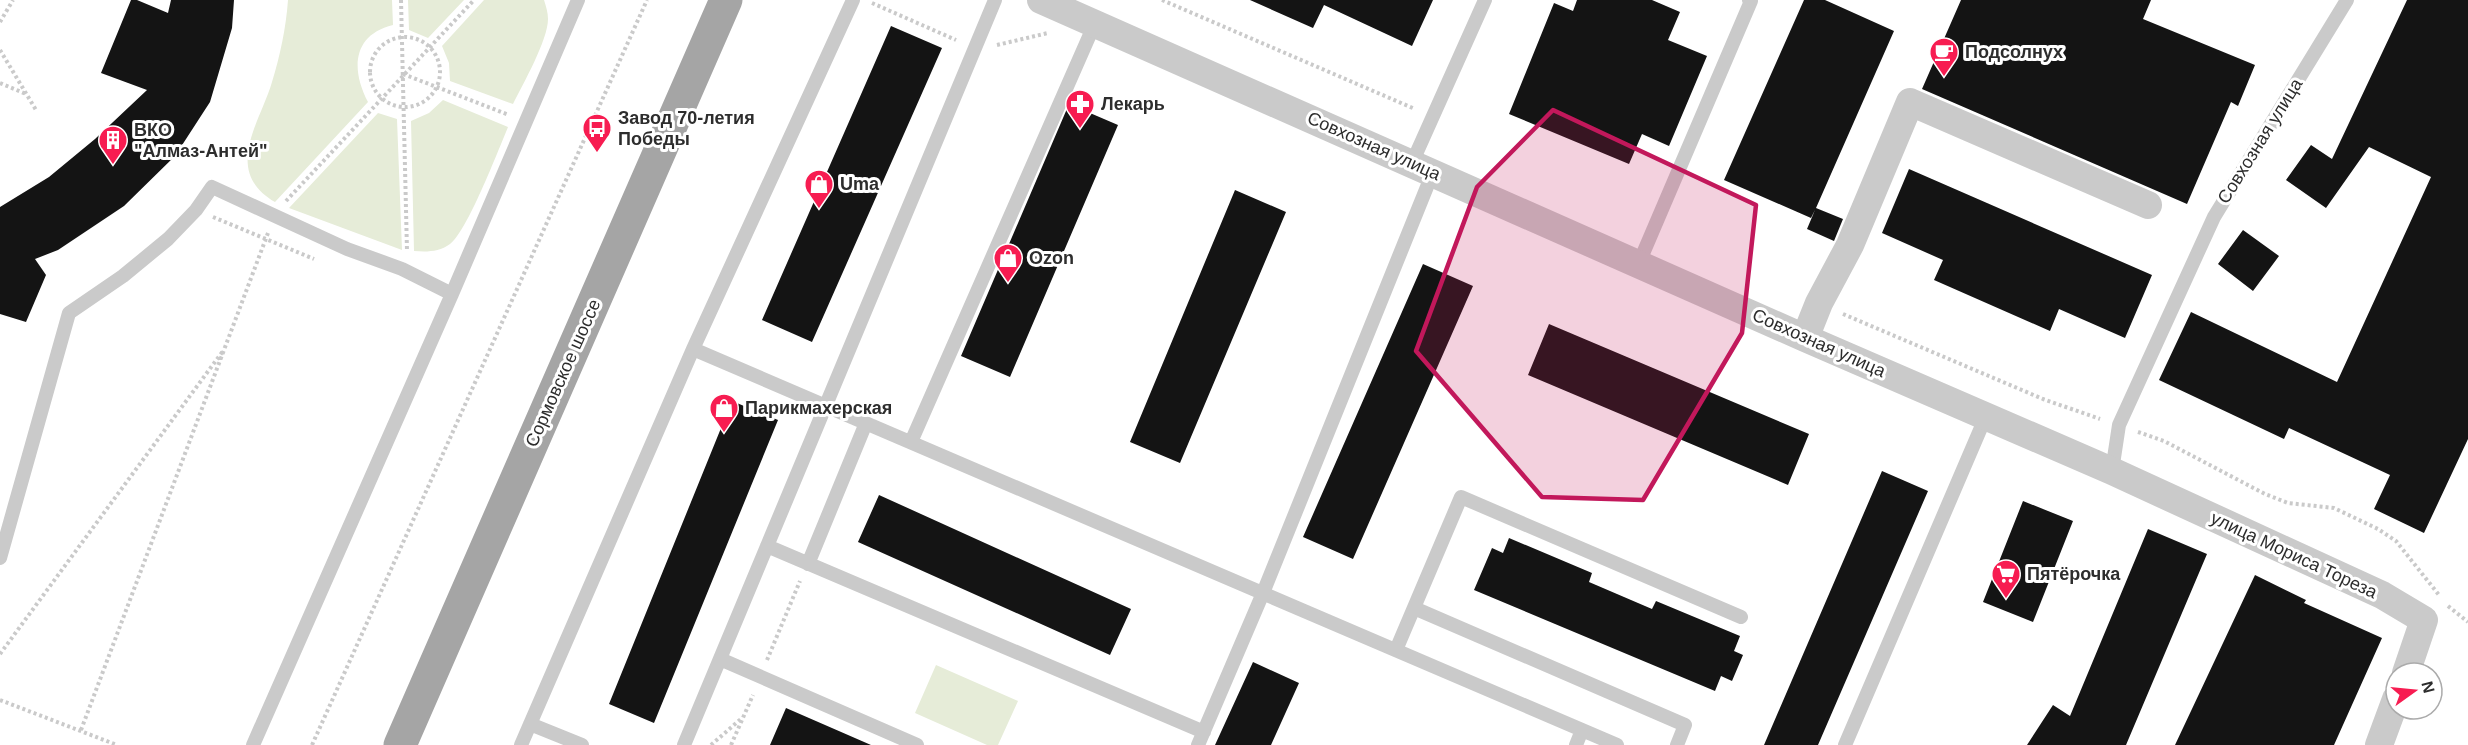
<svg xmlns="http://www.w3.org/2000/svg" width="2468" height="745" viewBox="0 0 2468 745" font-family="Arial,sans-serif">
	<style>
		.green { fill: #e6ecd8 }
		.building { fill: #141414 }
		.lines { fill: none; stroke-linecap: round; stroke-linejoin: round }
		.path { stroke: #cacaca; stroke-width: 4; stroke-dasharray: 3 3; stroke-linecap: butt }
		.service { stroke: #cacaca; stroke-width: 14 }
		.minor { stroke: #cacaca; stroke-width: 28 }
		.primary { stroke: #a5a5a5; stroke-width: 33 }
		.marked { fill: #c2185b; fill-opacity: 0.2; stroke: #c2185b; stroke-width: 4.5; stroke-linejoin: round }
		.labels { text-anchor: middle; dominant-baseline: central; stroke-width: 6; stroke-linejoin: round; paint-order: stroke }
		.poi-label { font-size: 18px; font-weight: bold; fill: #2d2d2d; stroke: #fff; text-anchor: start }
		.street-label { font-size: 18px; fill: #2d2d2d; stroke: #fff }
	</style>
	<rect width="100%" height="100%" fill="#fff"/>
	<path class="green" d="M288,0H392L393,25C352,35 351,70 368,102L275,202C222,171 260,123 272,82C280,56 286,28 288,0Z
		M408,0H464L428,38L409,30Z
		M484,0H544C546,6 548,13 548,19C548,40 523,84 513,104L450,81L449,63L442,46Z
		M443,100L508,127C498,151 467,232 450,244C439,252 427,252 414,251L411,121L429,113Z
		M378,113L397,119L402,250L289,208Z
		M936,665L1018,701L998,745H987L915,713Z"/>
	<path class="building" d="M131,0H137L168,13L171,0H234L232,28L210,102L175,156L124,206L58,250L35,259L46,275L26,322L0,314V207L49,177L95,139L147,90L101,73Z
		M1250,0H1433L1412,46L1324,5L1313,28Z
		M1577,0H1652L1680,12L1668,40L1707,56L1669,146L1642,134L1629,164L1509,114L1554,3L1573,11Z
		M1804,0H1825L1894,31L1816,208L1843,219L1834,241L1807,229L1815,210L1811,218L1724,180Z
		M1961,0H2151L2143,19L2255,65L2238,106L2231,102L2187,204L1922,89Z
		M2407,0H2468V439L2424,533L2374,509L2390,475L2289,428L2284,439L2159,380L2191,312L2337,382L2431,177L2369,147L2326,208L2286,180L2311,145L2332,159Z
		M891,26L942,48L812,342L762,320Z
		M1069,104L1118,125L1010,377L961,356Z
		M1909,169L2152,275L2125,338L2059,309L2050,331L1934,280L1943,260L1882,233Z
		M1235,190L1286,212L1180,463L1130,442Z
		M2243,230L2279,256L2253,291L2218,264Z
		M1423,264L1473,286L1353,559L1303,537Z
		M1549,324L1809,434L1788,485L1528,375Z
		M732,401L778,420L654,723L609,704Z
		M1882,471L1928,491L1818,745H1764Z
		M879,495L1131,609L1110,655L858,542Z
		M2023,501L2073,521L2033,622L1983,602Z
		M2148,529L2207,554L2126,745H2027L2053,705L2070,716Z
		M1509,538L1592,573L1589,582L1652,609L1656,601L1740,636L1734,651L1743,655L1732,681L1721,676L1715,691L1474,590L1492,548L1503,553Z
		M2255,575L2306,600L2304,603L2382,638L2334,745H2175Z
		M1253,662L1299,683L1271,745H1215Z
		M786,708L871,745H770Z"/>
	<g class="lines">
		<path class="path" d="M401,0L407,251
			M1162,0L1415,109
			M872,3L956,40
			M0,22L13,0
			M370 72a35 35 0 1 1 70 0a35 35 0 1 1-70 0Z
			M997,45L1048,33
			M0,50L36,110
			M403,74L509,115
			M0,83L26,94
			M286,201L474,0
			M213,217L314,259
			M1843,314L2043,399L2100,419
			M2138,432L2164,441L2265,494L2288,503L2334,508L2378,529L2396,541L2439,595
			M2448,606L2468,622
			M0,654L223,351
			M767,660L800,581
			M0,700L117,745
			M81,730L268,233
			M312,745L647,0
			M711,745L742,718
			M731,745L753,695"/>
		<path class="service" d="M1412,163L1485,0
			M1639,263L1751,1L1749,0
			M693,349L1617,745
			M911,442L1095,23
			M2112,471L2119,425L2214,217L2347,0
			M767,546L1204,732
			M0,558L69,313L123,276L168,239L196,210L212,187L347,249L402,269L452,294
			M808,564L866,423
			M1414,608L1685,725L1677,745
			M1396,650L1461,497L1741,617
			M720,659L917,745
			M530,724L582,745
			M253,745L452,294L578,0
			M521,745L693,349L853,0
			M684,745L995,0
			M1198,745L1263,593L1433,172
			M1576,745L1582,730
			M1845,745L1986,416"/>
		<path class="minor" d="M1041,0L1805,338L2112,471L2382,595L2424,620L2406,673
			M1805,338L1819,303L1850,245L1910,102L2148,205
			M2379,745L2396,699"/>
		<path class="primary" d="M400,745L726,0"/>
	</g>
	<path class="marked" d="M1553,110L1756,205L1742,333L1643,500L1542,497L1416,351L1477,187Z"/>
	<defs>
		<g id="cafe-pin" transform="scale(1.5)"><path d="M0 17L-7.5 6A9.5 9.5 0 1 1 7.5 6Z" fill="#f71c51" stroke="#fff"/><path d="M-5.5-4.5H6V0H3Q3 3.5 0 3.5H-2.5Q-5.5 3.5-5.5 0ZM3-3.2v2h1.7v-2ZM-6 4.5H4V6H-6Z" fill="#fff"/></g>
		<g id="pharmacy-pin" transform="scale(1.5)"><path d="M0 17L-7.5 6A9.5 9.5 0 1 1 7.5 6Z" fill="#f71c51" stroke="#fff"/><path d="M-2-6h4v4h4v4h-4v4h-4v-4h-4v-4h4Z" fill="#fff"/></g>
		<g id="bus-pin" transform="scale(1.5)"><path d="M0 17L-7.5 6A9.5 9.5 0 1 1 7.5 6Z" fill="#f71c51" stroke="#fff"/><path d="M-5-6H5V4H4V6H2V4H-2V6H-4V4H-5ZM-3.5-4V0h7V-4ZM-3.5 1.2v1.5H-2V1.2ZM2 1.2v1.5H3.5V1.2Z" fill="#fff"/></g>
		<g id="building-pin" transform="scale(1.5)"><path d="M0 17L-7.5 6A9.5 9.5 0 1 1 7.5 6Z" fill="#f71c51" stroke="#fff"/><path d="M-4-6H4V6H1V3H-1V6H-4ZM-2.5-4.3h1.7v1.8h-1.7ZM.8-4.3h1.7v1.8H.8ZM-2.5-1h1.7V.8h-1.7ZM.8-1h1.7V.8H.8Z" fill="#fff"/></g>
		<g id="shop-pin" transform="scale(1.5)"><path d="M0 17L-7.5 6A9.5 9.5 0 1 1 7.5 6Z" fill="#f71c51" stroke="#fff"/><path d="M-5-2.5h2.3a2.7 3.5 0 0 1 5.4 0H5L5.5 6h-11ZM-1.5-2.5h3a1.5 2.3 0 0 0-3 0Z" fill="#fff"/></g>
		<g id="supermarket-pin" transform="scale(1.5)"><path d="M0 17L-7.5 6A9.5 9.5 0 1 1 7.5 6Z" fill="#f71c51" stroke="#fff"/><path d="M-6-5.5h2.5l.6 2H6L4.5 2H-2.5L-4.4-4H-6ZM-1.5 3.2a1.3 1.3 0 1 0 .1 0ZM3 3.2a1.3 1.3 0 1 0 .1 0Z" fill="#fff"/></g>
	</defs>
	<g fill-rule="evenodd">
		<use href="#cafe-pin" x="1944" y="52"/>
		<use href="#pharmacy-pin" x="1080" y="104"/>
		<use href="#bus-pin" x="597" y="128"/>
		<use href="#building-pin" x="113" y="140"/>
		<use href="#shop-pin" x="819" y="184"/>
		<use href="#shop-pin" x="1008" y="258"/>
		<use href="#shop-pin" x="724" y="408"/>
		<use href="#supermarket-pin" x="2006" y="574"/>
	</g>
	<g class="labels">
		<g class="poi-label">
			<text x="1965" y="52">Подсолнух</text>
			<text x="1101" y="104">Лекарь</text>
			<text x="618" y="118">Завод 70-летия<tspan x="618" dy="21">Победы</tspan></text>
			<text x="134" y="130">ВКО<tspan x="134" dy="21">"Алмаз-Антей"</tspan></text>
			<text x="840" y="184">Uma</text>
			<text x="1029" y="258">Ozon</text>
			<text x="745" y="408">Парикмахерская</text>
			<text x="2027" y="574">Пятёрочка</text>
		</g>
		<g class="street-label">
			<text transform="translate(2260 141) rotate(-58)">Совхозная улица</text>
			<text transform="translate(1374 146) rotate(24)">Совхозная улица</text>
			<text transform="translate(1819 343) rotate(24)">Совхозная улица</text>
			<text transform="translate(563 373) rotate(-66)">Сормовское шоссе</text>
			<text transform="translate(2294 555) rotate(25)">улица Мориса Тореза</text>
		</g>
	</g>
	<g transform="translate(2414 691) rotate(75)"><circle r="28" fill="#ffffff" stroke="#ababab" stroke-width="1.5"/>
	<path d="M0-4.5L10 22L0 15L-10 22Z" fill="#f71c51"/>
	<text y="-9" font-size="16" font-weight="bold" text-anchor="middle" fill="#2d2d2d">N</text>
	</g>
</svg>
